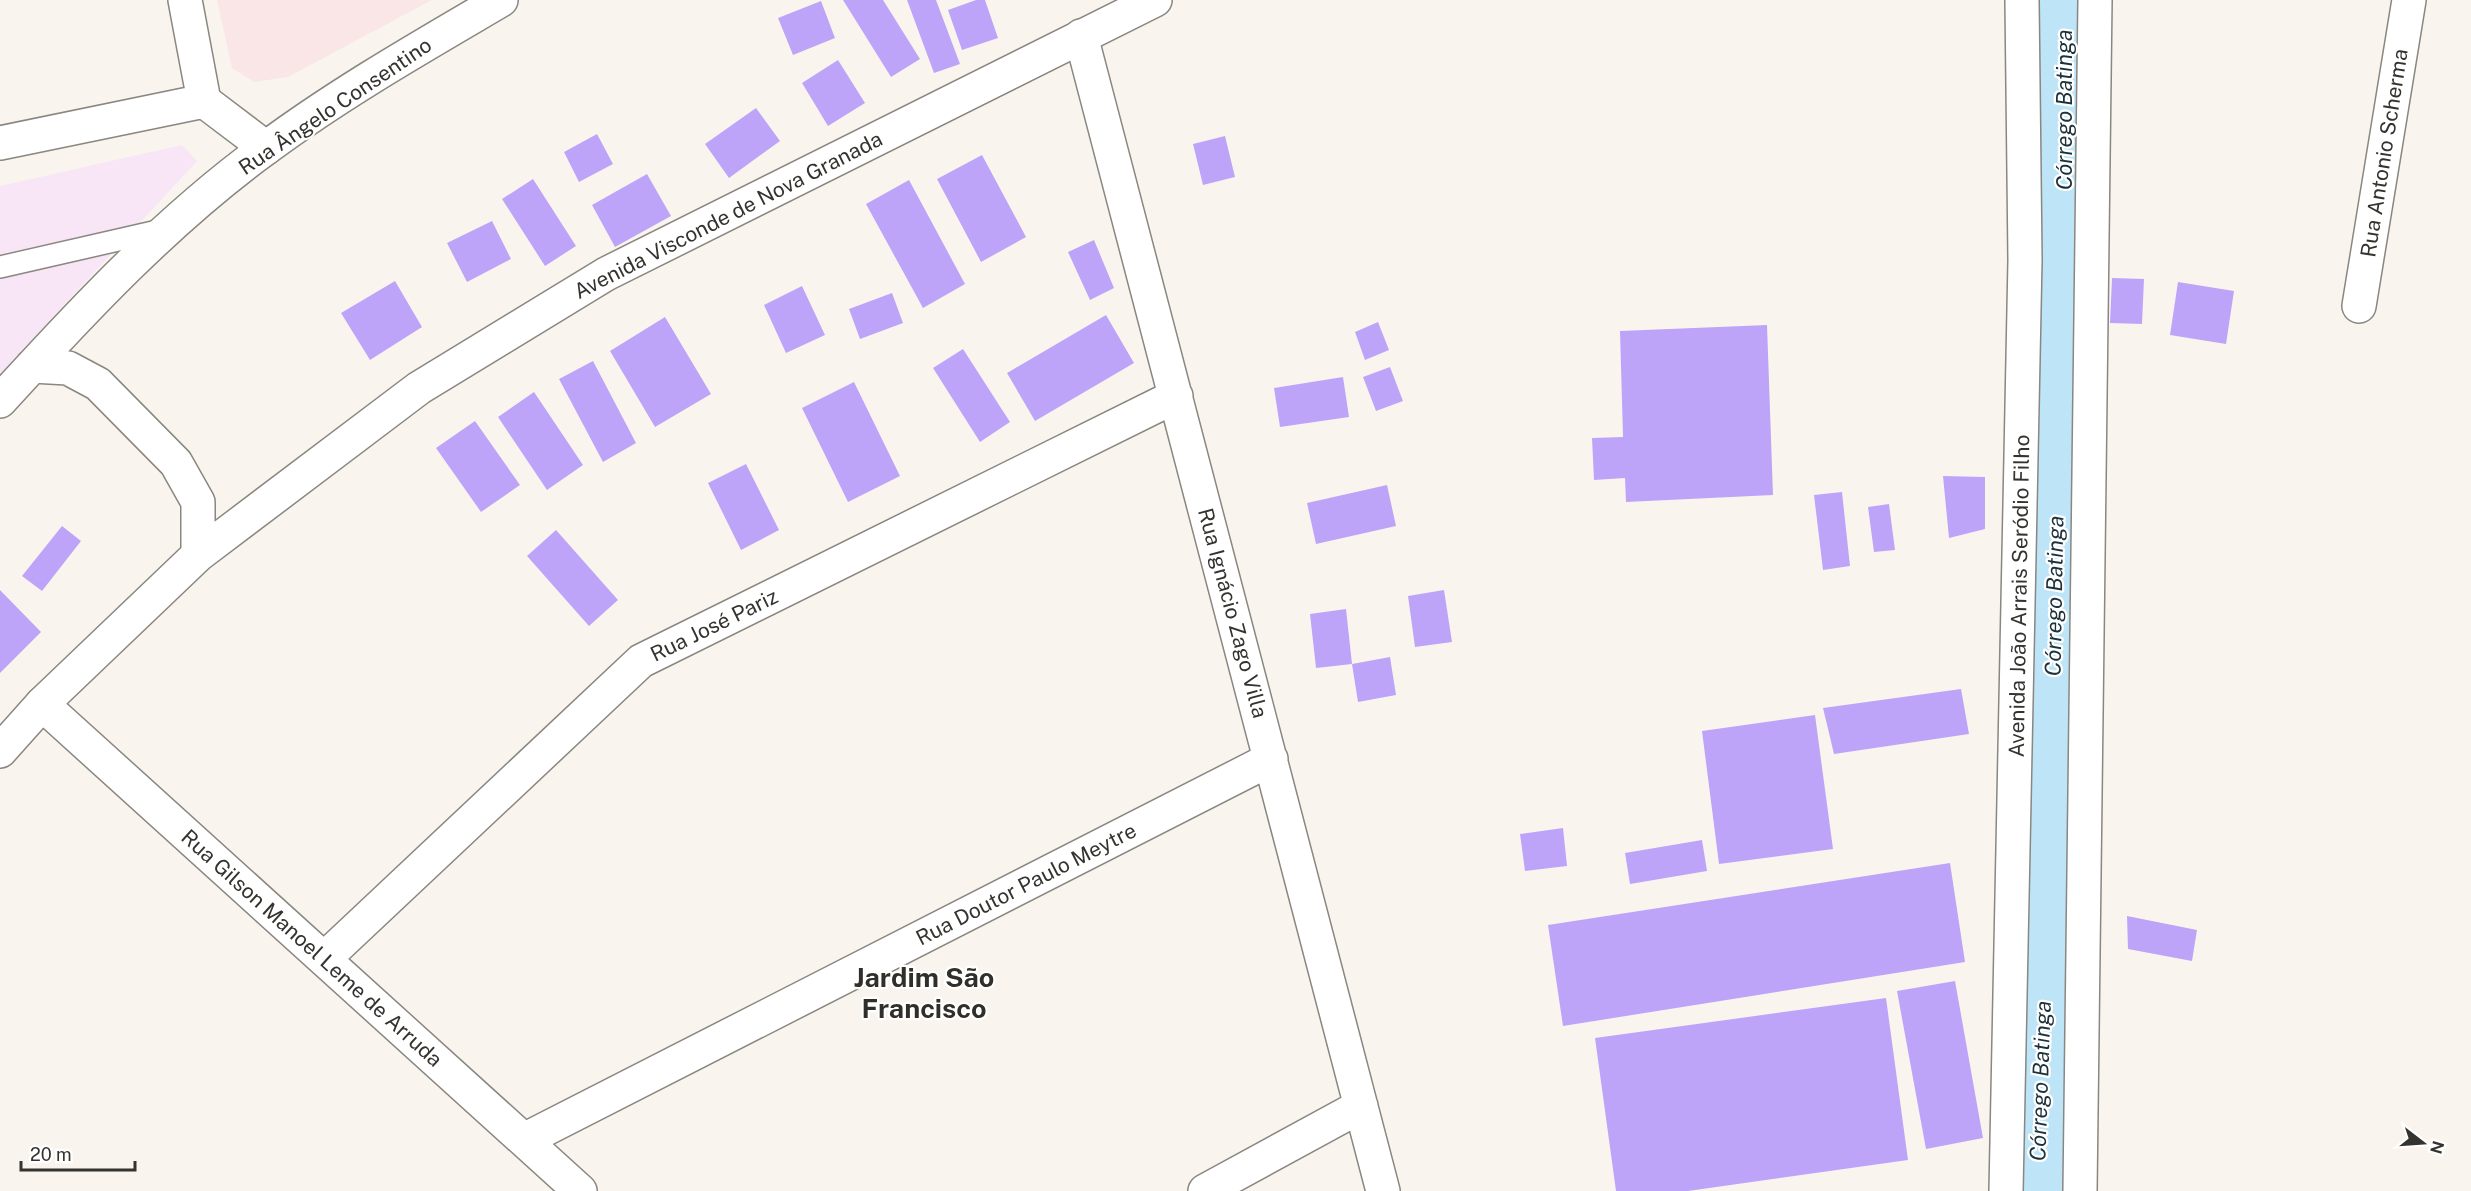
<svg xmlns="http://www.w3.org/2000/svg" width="2471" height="1191" viewBox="0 0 2471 1191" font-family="'Public Sans',sans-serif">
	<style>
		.industrial { fill: #f8e5f6 }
		.education { fill: #fbe6e7 }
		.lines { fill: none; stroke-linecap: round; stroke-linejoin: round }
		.river { stroke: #bde5f7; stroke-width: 68 }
		.building { fill: #bea4f9 }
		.service-casing { stroke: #8a8680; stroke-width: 24 }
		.minor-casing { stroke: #8a8680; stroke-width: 36 }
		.secondary-casing { stroke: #8a8680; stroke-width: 36 }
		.service { stroke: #fff; stroke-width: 21 }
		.minor { stroke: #fff; stroke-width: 33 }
		.secondary { stroke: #fff; stroke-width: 33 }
		.labels { text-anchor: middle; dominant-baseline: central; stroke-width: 4.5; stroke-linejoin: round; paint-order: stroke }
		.street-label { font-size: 21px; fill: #343330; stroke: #fff }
		.water-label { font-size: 22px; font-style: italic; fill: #1c3139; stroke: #fff }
		.district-label { font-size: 27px; font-weight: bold; fill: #312f29; stroke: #fff }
	</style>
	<rect width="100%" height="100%" fill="#f9f5ee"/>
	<path class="industrial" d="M182,145L197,161L0,374V186Z"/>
	<path class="education" d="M217,0H432L288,77L254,82L232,68Z"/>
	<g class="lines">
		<path class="river" d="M2035,1191L2048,854L2065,126L2064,0"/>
	</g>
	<path class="building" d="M843,0H883L920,59L891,77Z
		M907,0H936L960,64L934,73Z
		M976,0H985L998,38L962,50L948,10Z
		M821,1L835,38L793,55L778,18Z
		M838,60L865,103L828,126L802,83Z
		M756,108L780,141L729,178L705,144Z
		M597,134L613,164L579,182L564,152Z
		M1225,136L1235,177L1203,185L1193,144Z
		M982,155L1026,237L981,262L937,179Z
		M647,174L671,216L615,247L592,205Z
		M533,179L576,246L545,266L502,199Z
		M909,180L965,284L923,308L866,204Z
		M492,221L511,259L467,282L447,243Z
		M1094,240L1114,288L1090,300L1068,252Z
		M2112,278L2144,279L2142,324L2110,323Z
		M395,281L422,327L370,360L341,313Z
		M2178,282L2234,291L2226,344L2170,335Z
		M802,286L825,335L786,353L764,305Z
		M892,293L903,323L860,339L849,309Z
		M1106,315L1134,363L1035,421L1007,373Z
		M665,317L711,394L655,427L610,351Z
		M1378,322L1389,350L1365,360L1355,332Z
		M1767,325L1773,495L1626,502L1625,478L1594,480L1592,438L1623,437L1620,331Z
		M963,349L1010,422L980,442L933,368Z
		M593,361L636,443L603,462L559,379Z
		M1390,367L1403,401L1376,411L1363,377Z
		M1343,377L1349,417L1280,427L1274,388Z
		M854,382L900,476L848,502L802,408Z
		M534,392L583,465L547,490L498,417Z
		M475,421L520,485L481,512L436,448Z
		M746,464L779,530L741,550L708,483Z
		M1943,476L1985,477V529L1949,538Z
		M1387,485L1396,526L1316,544L1307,503Z
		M1842,492L1850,566L1823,570L1814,495Z
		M1889,504L1895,550L1874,552L1868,507Z
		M62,526L81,541L42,591L22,576Z
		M556,530L618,600L589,626L527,556Z
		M0,590L41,632L0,673Z
		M1444,590L1452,642L1415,647L1408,596Z
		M1346,609L1352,664L1390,657L1396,695L1358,702L1352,664L1316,668L1310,614Z
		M1961,689L1969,734L1834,754L1823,708Z
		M1815,715L1833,849L1719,864L1702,731Z
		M1563,828L1567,866L1525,871L1520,834Z
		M1702,840L1707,871L1630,884L1625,853Z
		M1950,863L1965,962L1563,1026L1548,925Z
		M2127,916L2197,930L2192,961L2128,949Z
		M1955,981L1983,1138L1926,1149L1897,991Z
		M1886,998L1908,1160L1688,1191H1616L1595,1038Z"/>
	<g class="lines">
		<g class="service-casing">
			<path id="service" d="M0,267L162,230"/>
		</g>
		<g class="minor-casing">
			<path id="minor" d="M185,0L204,101
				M1081,36L1383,1191
				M204,101L266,148
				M0,143L204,101
				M2359,306L2409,0
				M42,704L580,1191
				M324,959L641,661L1176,396
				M524,1140L1271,759
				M1205,1191L1361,1106"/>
		</g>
		<g class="secondary-casing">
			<path id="secondary" d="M32,366L68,368L98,384L176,463L198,502V555
				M0,401C82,311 167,220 266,148C340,93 421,47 501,0
				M0,751L42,704L198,555L419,388L606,274L1155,0
				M2006,1191L2025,260L2022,0
				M2080,1191L2095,0"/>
		</g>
		<use href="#service" class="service"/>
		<use href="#minor" class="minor"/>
		<use href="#secondary" class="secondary"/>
	</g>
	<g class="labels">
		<g class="street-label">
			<text transform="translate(335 106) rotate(-34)">Rua Ângelo Consentino</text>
			<text transform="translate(2384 153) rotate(-81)">Rua Antonio Scherma</text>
			<text transform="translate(728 215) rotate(-27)">Avenida Visconde de Nova Granada</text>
			<text transform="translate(2019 596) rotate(-89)">Avenida João Arrais Seródio Filho</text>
			<text transform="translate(1233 613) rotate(75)">Rua Ignácio Zago Villa</text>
			<text transform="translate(714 625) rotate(-26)">Rua José Pariz</text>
			<text transform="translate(1026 884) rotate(-27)">Rua Doutor Paulo Meytre</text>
			<text transform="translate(312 948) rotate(42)">Rua Gilson Manoel Leme de Arruda</text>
		</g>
		<g class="water-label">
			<text transform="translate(2064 110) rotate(-90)">Córrego Batinga</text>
			<text transform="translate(2054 596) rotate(-89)">Córrego Batinga</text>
			<text transform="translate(2040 1081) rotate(-88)">Córrego Batinga</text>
		</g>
		<g class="district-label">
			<text x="924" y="977">Jardim São<tspan x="924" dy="31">Francisco</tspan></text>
		</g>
	</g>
	<g transform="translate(2423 1143) rotate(107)" stroke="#ffffff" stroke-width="4.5" paint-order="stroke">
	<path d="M0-4.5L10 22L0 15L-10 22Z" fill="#343330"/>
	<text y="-9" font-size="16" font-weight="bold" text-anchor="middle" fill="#343330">N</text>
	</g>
	<path d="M21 1161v9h114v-9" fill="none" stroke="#343330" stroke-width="3"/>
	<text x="30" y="1161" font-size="18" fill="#343330" stroke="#ffffff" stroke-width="4.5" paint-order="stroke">20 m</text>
</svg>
